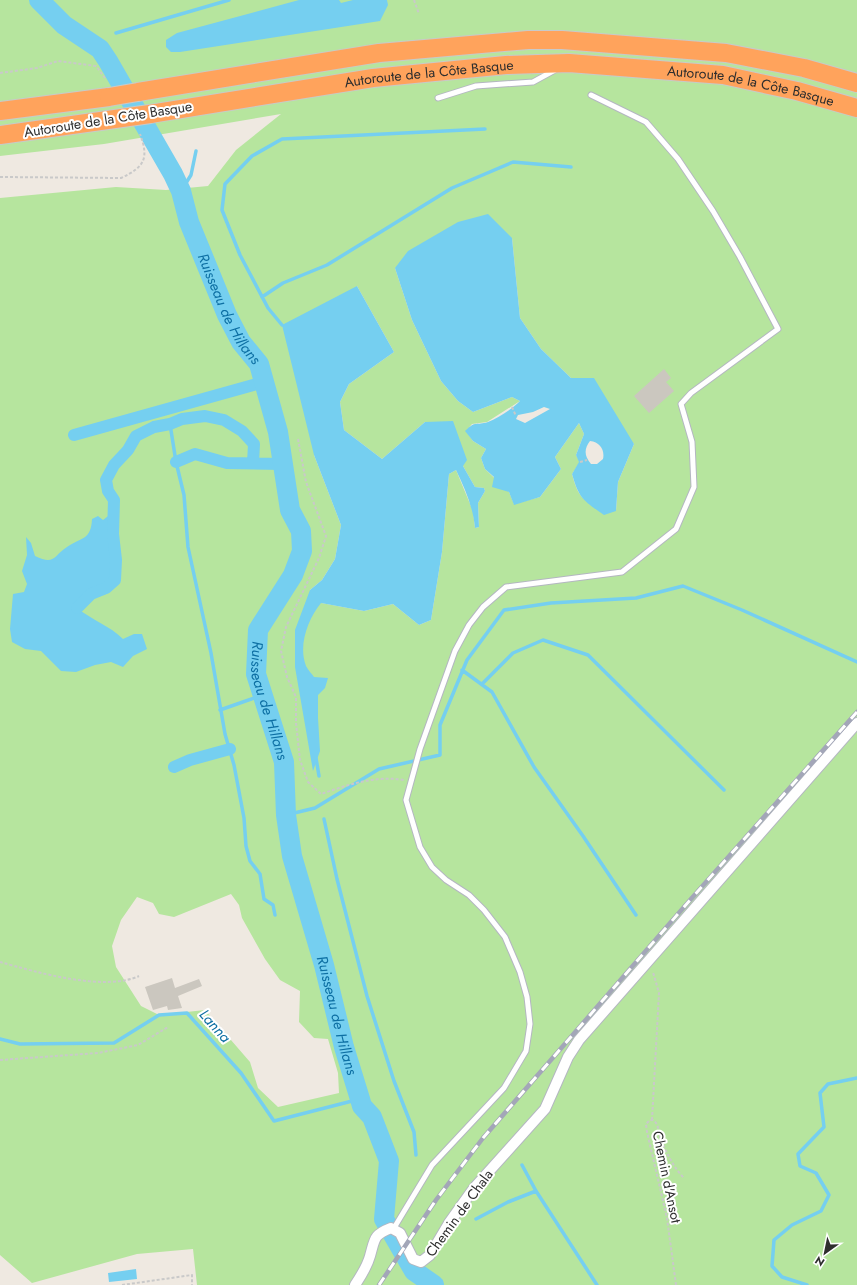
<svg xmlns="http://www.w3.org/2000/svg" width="857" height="1285" viewBox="0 0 857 1285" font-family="Jost,sans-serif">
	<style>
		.green { fill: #b6e59e; fill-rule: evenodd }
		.water { fill: #75cff0; fill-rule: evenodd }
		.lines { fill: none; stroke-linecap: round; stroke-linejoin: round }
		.stream { stroke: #75cff0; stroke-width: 3.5 }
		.canal { stroke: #75cff0; stroke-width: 12 }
		.river { stroke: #75cff0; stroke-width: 20 }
		.building { fill: #cbc7bf }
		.service-casing { stroke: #b4b7c1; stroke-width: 7 }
		.minor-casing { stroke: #b4b7c1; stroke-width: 12 }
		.motorway-casing { stroke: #c9c9c9; stroke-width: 20 }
		.path { stroke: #c9c9c9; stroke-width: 2; stroke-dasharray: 3 2; stroke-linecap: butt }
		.service { stroke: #fff; stroke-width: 5 }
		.minor { stroke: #fff; stroke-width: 10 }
		.motorway { stroke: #ffa35c; stroke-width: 18 }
		.rail-casing { stroke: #a3a6b8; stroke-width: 4.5 }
		.rail { stroke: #fff; stroke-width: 3; stroke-dasharray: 9; stroke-linecap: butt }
		.motorway-bridge-casing { stroke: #c9c9c9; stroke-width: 20; stroke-linecap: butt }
		.motorway-bridge { stroke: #ffa35c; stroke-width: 18 }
		.labels { text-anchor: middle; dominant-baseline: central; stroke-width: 4; stroke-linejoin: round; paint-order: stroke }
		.street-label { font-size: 14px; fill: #2e2e2e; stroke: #fff }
		.water-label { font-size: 15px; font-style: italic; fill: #0d6fa3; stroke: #fff }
	</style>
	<rect width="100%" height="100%" fill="#efe9e1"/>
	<path class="green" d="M0,0H857V1285H197L193,1249L137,1254L32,1283L0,1255V198L116,187L166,190L208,186L236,150L281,114L104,144L0,156ZM512,238L520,318L541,349L571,378L634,444L618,482L616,511C588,503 580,505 572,474L580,462L576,455L584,434L579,423L555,457L561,469L540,497L514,504L509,492L485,469L481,458L486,449L473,441L466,431L472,424L487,422L520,401L512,397L473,412L458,401L441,381L412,320L395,268ZM357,286L394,352L349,384L340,402L344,430L382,459L425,422L463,466L475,487L484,488L485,491L478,503L479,527L475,528L473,511L456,470L449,474L442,552L431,620L419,625L393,604L364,611L316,602L310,590L322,580L335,559L341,525L314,455ZM231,894L239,905L242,918L265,959L280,980L300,991L299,1022L314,1038L328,1039L338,1073L339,1093L278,1107L258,1088L250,1062L205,1010L159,1015L141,1006L116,967L112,946L121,920L137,897L153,903L159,914L174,917Z"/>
	<path class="water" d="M299,0H339L341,3L353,0H387L388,5L380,21L180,52H171L166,47V40L177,33Z
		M488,214L512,238L520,318L541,349L571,378H594L634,444L618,482L616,511L604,515C584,501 579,499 572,474L579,462L576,455L584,434L579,423L555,457L561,469L540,497L514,505L509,492L492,487L494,477L485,469L481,458L486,449L473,441L465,431C476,420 476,426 488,422C498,418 512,409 520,401L512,397L473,412L458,401L441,381L412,320L395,268L408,251L458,222ZM544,407L550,409L525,423L516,419L518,415L533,412ZM590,441C600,442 605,450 603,459L597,464H591C584,456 584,449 590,441Z
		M357,286L394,352L349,384L340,402L344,430L382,459L425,422L453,421L467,460L463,466L475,487L484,488L485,491L478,503L479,527L475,528C473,507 465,489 456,470L449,474L442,552L431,620L419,625L393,604L364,611L321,603C308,619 298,645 306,666C308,670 312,674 314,677L328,678L325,688L318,695V718L320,751L313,771L295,667V630L310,590L322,580L335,559L341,525L314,455L282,325Z
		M112,513L116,560L115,580L106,588L91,594L77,608C92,620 110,626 123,639L134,634H142L147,649L133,656L123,667L111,662L95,665L76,672L61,671L41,651L25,649L12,642L10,629L13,594L24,592L27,584L22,571L27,555L26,537L31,543L35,556C55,566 54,555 67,547C82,537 91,540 92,519L98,516L103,520Z
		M386,1225L396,1234L416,1268L442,1285H427L411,1274Z
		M136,1269L137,1279L109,1282L108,1273Z"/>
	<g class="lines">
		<path class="stream" d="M116,33L229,0
			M181,191L191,175L196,151
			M262,297L283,283L327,265L452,188L513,162L571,167
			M282,325L268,308L240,255L222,210L225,184L252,156L282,139L485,129
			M170,424L176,462L184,495L188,547L211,653L225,734L234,765L244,818L246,846L250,861L260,874L264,899L273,905L275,915
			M462,670L492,692L534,767L583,836L636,915
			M482,684L513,653L543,640L588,655L724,790
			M220,710L263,695
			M316,758L319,776
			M286,815L315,808L379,769L440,755V725L467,660L504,610L551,603L636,598L683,586L742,610L857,662
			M324,819L337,879L367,996L394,1081L414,1132L416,1155
			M0,1039L20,1044L114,1043L159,1015L187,1013L241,1073L274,1121L360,1099
			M522,1165L536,1191L597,1285
			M476,1219L508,1202L536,1191
			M807,1285L782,1277L772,1266L774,1240L792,1225L821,1211L829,1195L816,1173L800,1166L798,1154L824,1127L820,1093L828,1084L857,1078"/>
		<path class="canal" d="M74,435L264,382
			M176,462L195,454L227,463L282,464
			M77,608L91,594L106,588L115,580L116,560L113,534L114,500L108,491L106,480L114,465L128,450L136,436L154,427L170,424L182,419L205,416L224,420L242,431L254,444L253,463
			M174,767L190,760L230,749"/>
		<path class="river" id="s1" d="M39,0L64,25L100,49L108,61L173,174L181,191L189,222L227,315L241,342L259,364L278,432L290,510L301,531L302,551L293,575L258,630L256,674L284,762L286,815L292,856L324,965L344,1047L360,1099L362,1106L372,1117L389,1161L384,1219L414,1271L434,1285"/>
	</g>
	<path class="building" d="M664,369L671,378L666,382L674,391L649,413L634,396Z
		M172,978L175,988L199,979L202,986L178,996L182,1008L168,1010L167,1006L153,1010L145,987Z"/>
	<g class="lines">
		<g class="service-casing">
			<path id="service" d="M438,98L476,86L533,82L555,70
				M394,1228L432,1165L504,1088L526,1051L530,1024L527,997L520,972L505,937L484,910L469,895L446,880L432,867L420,847L406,800L420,749L455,651L469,625L483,607L506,587L622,572L676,529L694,487L692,442L681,404L691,393L778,329L740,257L713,211L678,159L646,122L591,95"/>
		</g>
		<g class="minor-casing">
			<path id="minor" d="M355,1285C361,1276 367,1267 370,1256C375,1239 373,1235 391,1228L400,1233L413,1259L421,1262L430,1255L449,1223L474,1188L545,1109L568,1057L579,1040L857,723"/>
		</g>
		<g class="motorway-casing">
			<g id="motorway">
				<path d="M138,92L379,53L528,40H562L726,53L804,68L857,83"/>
				<path d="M0,111L109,97"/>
				<path id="s2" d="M150,114L373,78L506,65L569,63L723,75L797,91L857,108"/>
				<path d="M0,135L122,118"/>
			</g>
		</g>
		<path class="path" d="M414,0L419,14
			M0,73L37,68L58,61L96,66L105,78
			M0,177L121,178C145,167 149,158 140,134
			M512,407L516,416
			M298,439L306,482L326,536L319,558L286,627L281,651L287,677L296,697V723L300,760L308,782L321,794C347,785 376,775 404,780
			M580,462L587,460
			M0,962C36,972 104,992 139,976
			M0,1060L98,1053L138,1045L168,1027
			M652,1120L659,993L653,972
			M122,1285L192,1275V1285
			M676,1285L667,1218L647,1132L646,1124L650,1120H653C659,1124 658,1131 660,1137C666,1152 673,1167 684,1178"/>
		<use href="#service" class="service"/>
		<use href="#minor" class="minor"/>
		<use href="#motorway" class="motorway"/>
		<g class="rail-casing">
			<path id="rail" d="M379,1285L436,1200L483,1138L691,899L857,712"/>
		</g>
		<use href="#rail" class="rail"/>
		<g class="motorway-bridge-casing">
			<path id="motorway-bridge" d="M109,97L138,92
				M122,118L150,114"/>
		</g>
		<use href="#motorway-bridge" class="motorway-bridge"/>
	</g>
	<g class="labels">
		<g class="street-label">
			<text stroke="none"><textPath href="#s2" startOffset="282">Autoroute de la Côte Basque</textPath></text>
			<text stroke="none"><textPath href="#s2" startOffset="606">Autoroute de la Côte Basque</textPath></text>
			<text transform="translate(108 119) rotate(-9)">Autoroute de la Côte Basque</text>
			<text transform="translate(667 1177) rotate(78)">Chemin d'Ansot</text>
			<text transform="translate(459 1213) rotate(-54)">Chemin de Chala</text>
		</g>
		<g class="water-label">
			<text stroke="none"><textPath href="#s1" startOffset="370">Ruisseau de Hillans</textPath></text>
			<text stroke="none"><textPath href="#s1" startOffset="790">Ruisseau de Hillans</textPath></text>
			<text stroke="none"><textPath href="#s1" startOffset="1114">Ruisseau de Hillans</textPath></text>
			<text transform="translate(215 1026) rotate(48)">Lanna</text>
		</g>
	</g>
	<g transform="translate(825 1253) rotate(213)" stroke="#ffffff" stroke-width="3" paint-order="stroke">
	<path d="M0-3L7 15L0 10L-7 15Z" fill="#2e2e2e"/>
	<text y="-6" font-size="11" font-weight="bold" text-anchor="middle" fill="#2e2e2e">N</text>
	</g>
</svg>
